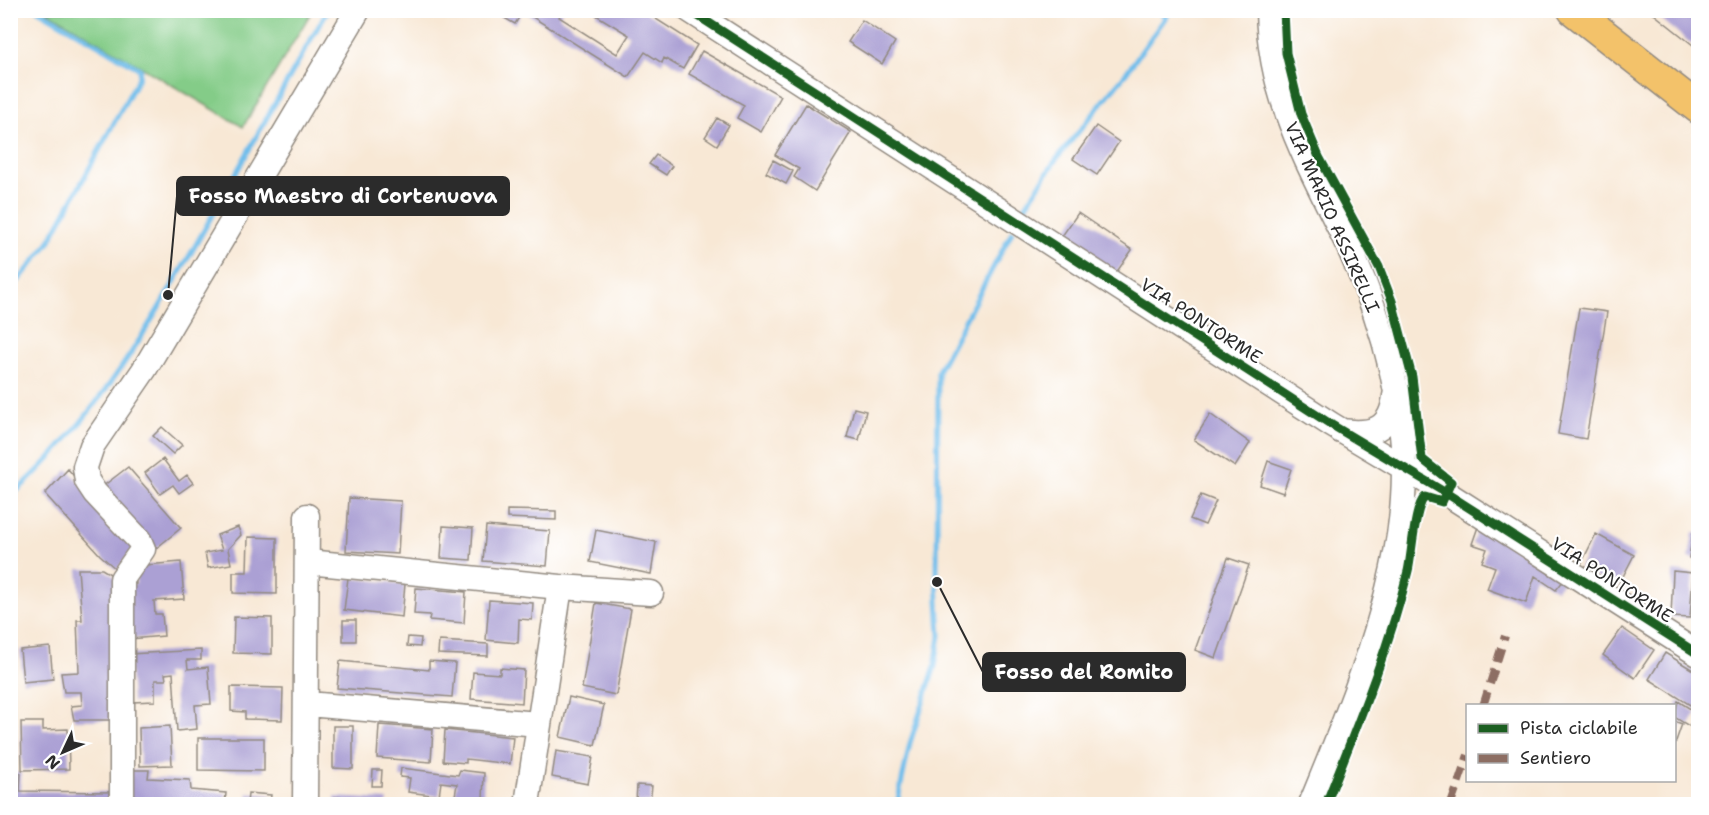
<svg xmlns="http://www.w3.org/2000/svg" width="1709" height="815" viewBox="0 0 1709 815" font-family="'Shantell Sans',sans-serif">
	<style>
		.green { fill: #84cc88; stroke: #587c5a; stroke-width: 1.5 }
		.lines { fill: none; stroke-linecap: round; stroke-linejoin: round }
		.stream { stroke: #71beeb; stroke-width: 5 }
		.building { fill: #aba0d4 }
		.minor-casing { stroke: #928a80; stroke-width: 27 }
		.major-casing { stroke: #928a80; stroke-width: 33 }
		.minor { stroke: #fff; stroke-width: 24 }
		.major { stroke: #f3c26a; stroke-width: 30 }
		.quiet { stroke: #8d6e63; stroke-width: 8; stroke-dasharray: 15 8; stroke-linecap: butt }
		.cycleway-casing { stroke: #fff; stroke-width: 13 }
		.cycleway { stroke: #1b5e20; stroke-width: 9 }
		.labels { text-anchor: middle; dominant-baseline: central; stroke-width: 4.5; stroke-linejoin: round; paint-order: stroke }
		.street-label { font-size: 18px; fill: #2b2b2b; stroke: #fff }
		.leader { fill: none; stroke: #2b2b2b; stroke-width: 2 }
		.callout-dot { fill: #2b2b2b; stroke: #fff; stroke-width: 2 }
		.callout { fill: #2b2b2b; stroke: #2b2b2b; stroke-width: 2 }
		.callout-label { font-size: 20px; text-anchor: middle; font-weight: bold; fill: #fff }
	</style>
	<rect width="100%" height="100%" fill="#fff"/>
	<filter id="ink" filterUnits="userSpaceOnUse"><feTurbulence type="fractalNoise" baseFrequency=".0167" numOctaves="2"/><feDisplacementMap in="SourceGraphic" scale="12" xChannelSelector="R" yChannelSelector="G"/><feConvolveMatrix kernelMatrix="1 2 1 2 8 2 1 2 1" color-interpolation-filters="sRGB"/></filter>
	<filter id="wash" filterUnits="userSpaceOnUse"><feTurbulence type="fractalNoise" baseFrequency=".008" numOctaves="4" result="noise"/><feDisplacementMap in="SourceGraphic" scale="24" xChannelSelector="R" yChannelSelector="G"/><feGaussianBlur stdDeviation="1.35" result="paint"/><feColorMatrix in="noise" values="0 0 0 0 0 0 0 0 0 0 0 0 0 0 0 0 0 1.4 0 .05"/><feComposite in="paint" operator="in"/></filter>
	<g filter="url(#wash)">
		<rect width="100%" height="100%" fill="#f8e8d5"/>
		<path class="green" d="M46,11H312L243,127Z"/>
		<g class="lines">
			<path class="stream" d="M1158,10L1166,17
				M1025,207L1055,161L1123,77L1171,10
				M10,291L48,244L139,77L140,69L38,10
				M10,497C96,421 154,320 209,221C249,151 287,80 328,10
				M897,804L910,743L935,666L940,636L937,582L938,371L1012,232"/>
		</g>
		<g id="blocks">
			<path class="building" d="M502,10H563L559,17L617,54L629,35L596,15L599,10H642L697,45L683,69L664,58L662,63L645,52L628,77L523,11L515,24L499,15Z
				M1649,10H1698V49Z
				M862,20L895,42L882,64L848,42Z
				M702,51L781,96L761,132L737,118L744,105L689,74Z
				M806,104L851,132L815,191L794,177L799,169L775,155Z
				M717,118L729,125L717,145L705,137Z
				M1096,126L1119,142L1097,175L1073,159Z
				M656,155L672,166L666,175L649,164Z
				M773,160L793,171L786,184L766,173Z
				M1078,213L1132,250L1116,273L1062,236Z
				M1579,308L1607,312L1586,439L1558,434Z
				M854,408L866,411L859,440L847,437Z
				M1210,414L1250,443L1235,467L1194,440Z
				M162,427L182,445L173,454L153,436Z
				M163,459L179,481L187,475L193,483L179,493L173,485L160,494L145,473Z
				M1268,461L1291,469L1283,493L1260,485Z
				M128,467L181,528L154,550L98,490Z
				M68,469L134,548L117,570L100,555L45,494Z
				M1201,495L1216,501L1205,525L1190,519Z
				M349,498L401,501L398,554L346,551Z
				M507,510L556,511V520L507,518Z
				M1479,524L1564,580L1556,590L1535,576L1526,603L1487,589L1495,567L1482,562L1487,549L1472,544Z
				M443,526L473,528L471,560L441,558Z
				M486,526L550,531L547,566L483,561Z
				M238,527L241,535L228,549L231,564L208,568L205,553L222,550L217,535Z
				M596,530L656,542L651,574L590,562Z
				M1693,533H1698V560L1689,558Z
				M1596,534L1634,555L1617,588L1579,568Z
				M248,537L277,538V594L233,593V572H247Z
				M1228,558L1249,565L1216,658L1195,650Z
				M181,562L184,599L154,601L155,614H162L164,636L130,639L126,585L136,584L135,566Z
				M78,569H102L115,577V720H74L71,706L82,705L81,692H64L61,673L79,672L77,620H82Z
				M1673,571L1693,573L1690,618L1671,617Z
				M348,578L405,584L402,617L344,610Z
				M416,588L466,592L464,623L429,620L430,615L414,614Z
				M489,600L533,603L532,620L519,619L518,643L486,640Z
				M596,603L631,609L616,695L582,688Z
				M234,617L272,618V654L233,653Z
				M343,620H356V641H343Z
				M1622,628L1654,650L1635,678L1603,655Z
				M408,637L421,638L420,647L407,646Z
				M439,641L488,644V656L438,654Z
				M50,647L53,679L23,682L20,650Z
				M201,650V660H187L188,669L208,667L211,704L195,705L197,729L177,731L173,673L165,674L166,680H155V701L132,702L129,654Z
				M1665,653L1698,673V710L1649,679Z
				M340,661L429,670V661L455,663L452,697L337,688Z
				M500,668L524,670L522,703L471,699L473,672L500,674Z
				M231,687L283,688L282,720L245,719V712L231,711Z
				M569,697L604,705L595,745L560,737Z
				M1678,701L1697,713L1689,726L1674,717Z
				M1674,721L1682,724L1675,744H1674Z
				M21,722H43V730L68,729L69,769L22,770Z
				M379,725L433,729L431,762L377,758Z
				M170,726L172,765L140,766L139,728Z
				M333,726H353V769L333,768Z
				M445,730L513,737L510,764L466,759V763L443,761Z
				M198,738H264V771L198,770Z
				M556,751L593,757L588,784L552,777Z
				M401,768L458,775L460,770L484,773L483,800L505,802V804H470L471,799L455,796L457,784L441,782L439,796L408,792L410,778L400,777Z
				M128,770H149L148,778L190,780L191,790L226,793L225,804L126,803Z
				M373,770H382L381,786H372Z
				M10,772L21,773L20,791L114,792L113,804H10Z
				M637,785L652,786L650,803L636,802Z
				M248,793L271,795L270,804H247Z
				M335,797L388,800L387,804H335Z
				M542,801L557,803V804H542Z"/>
		</g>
	</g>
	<g filter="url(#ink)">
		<use href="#blocks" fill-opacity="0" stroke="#928a80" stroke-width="1.5"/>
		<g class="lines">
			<g class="minor-casing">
				<path id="minor" d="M689,10L1332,425L1446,493L1698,654
					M1268,10C1270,105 1313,170 1351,252C1385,327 1409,415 1403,498C1397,598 1349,712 1311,804
					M1341,431C1371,435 1391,431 1395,396
					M308,562L560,587L651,593
					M308,704L538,724
					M122,804V579L143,549L139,540L95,493L87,481L85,467L92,446L144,370L358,10
					M305,804L307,516
					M527,804L560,587"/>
			</g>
			<g class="major-casing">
				<path id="major" d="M1573,10L1698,108"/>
			</g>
			<use href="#minor" class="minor"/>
			<use href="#major" class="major"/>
			<path class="quiet" d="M1483,706L1505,636
				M1451,804L1468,755"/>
			<g class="cycleway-casing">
				<path id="cycleway" d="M689,10L1332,425L1446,493L1698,654
					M1284,10L1286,53L1301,114L1319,157L1379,267L1392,301L1412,377L1422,459L1451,482L1442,502L1425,497C1414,506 1412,555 1408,571C1388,652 1356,728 1326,804"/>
			</g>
			<use href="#cycleway" class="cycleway"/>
		</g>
	</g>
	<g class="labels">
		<g class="street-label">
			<text transform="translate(1332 217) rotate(66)">VIA MARIO ASSIRELLI</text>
			<text transform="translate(1201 321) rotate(33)">VIA PONTORME</text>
			<text transform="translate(1612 580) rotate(33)">VIA PONTORME</text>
		</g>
	</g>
	<path class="leader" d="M168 295L177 196M937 582L983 672"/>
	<g class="callout-dot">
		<circle cx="168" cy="295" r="6"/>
		<circle cx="937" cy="582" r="6"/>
	</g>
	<g class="callout">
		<rect x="177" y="177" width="332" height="38" rx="6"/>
		<rect x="983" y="653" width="202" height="38" rx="6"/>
	</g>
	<g class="callout-label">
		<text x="343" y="203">Fosso Maestro di Cortenuova</text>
		<text x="1084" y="679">Fosso del Romito</text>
	</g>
	<rect width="1709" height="815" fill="none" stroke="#fff" stroke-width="36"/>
	<rect x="1466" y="704" width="210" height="78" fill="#ffffff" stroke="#aaaaaa" stroke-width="1.5"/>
	<rect x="1478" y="724" width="30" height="9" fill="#1b5e20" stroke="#aaaaaa" stroke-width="1.5"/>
	<text x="1520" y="734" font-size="18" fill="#2b2b2b">Pista ciclabile</text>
	<rect x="1478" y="754" width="30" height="9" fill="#8d6e63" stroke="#aaaaaa" stroke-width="1.5"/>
	<text x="1520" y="764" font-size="18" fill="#2b2b2b">Sentiero</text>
	<g transform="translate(63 752) rotate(226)" stroke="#ffffff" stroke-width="4.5" paint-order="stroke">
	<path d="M0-4.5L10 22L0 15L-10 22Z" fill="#2b2b2b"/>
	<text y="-9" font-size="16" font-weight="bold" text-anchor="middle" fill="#2b2b2b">N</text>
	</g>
</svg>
